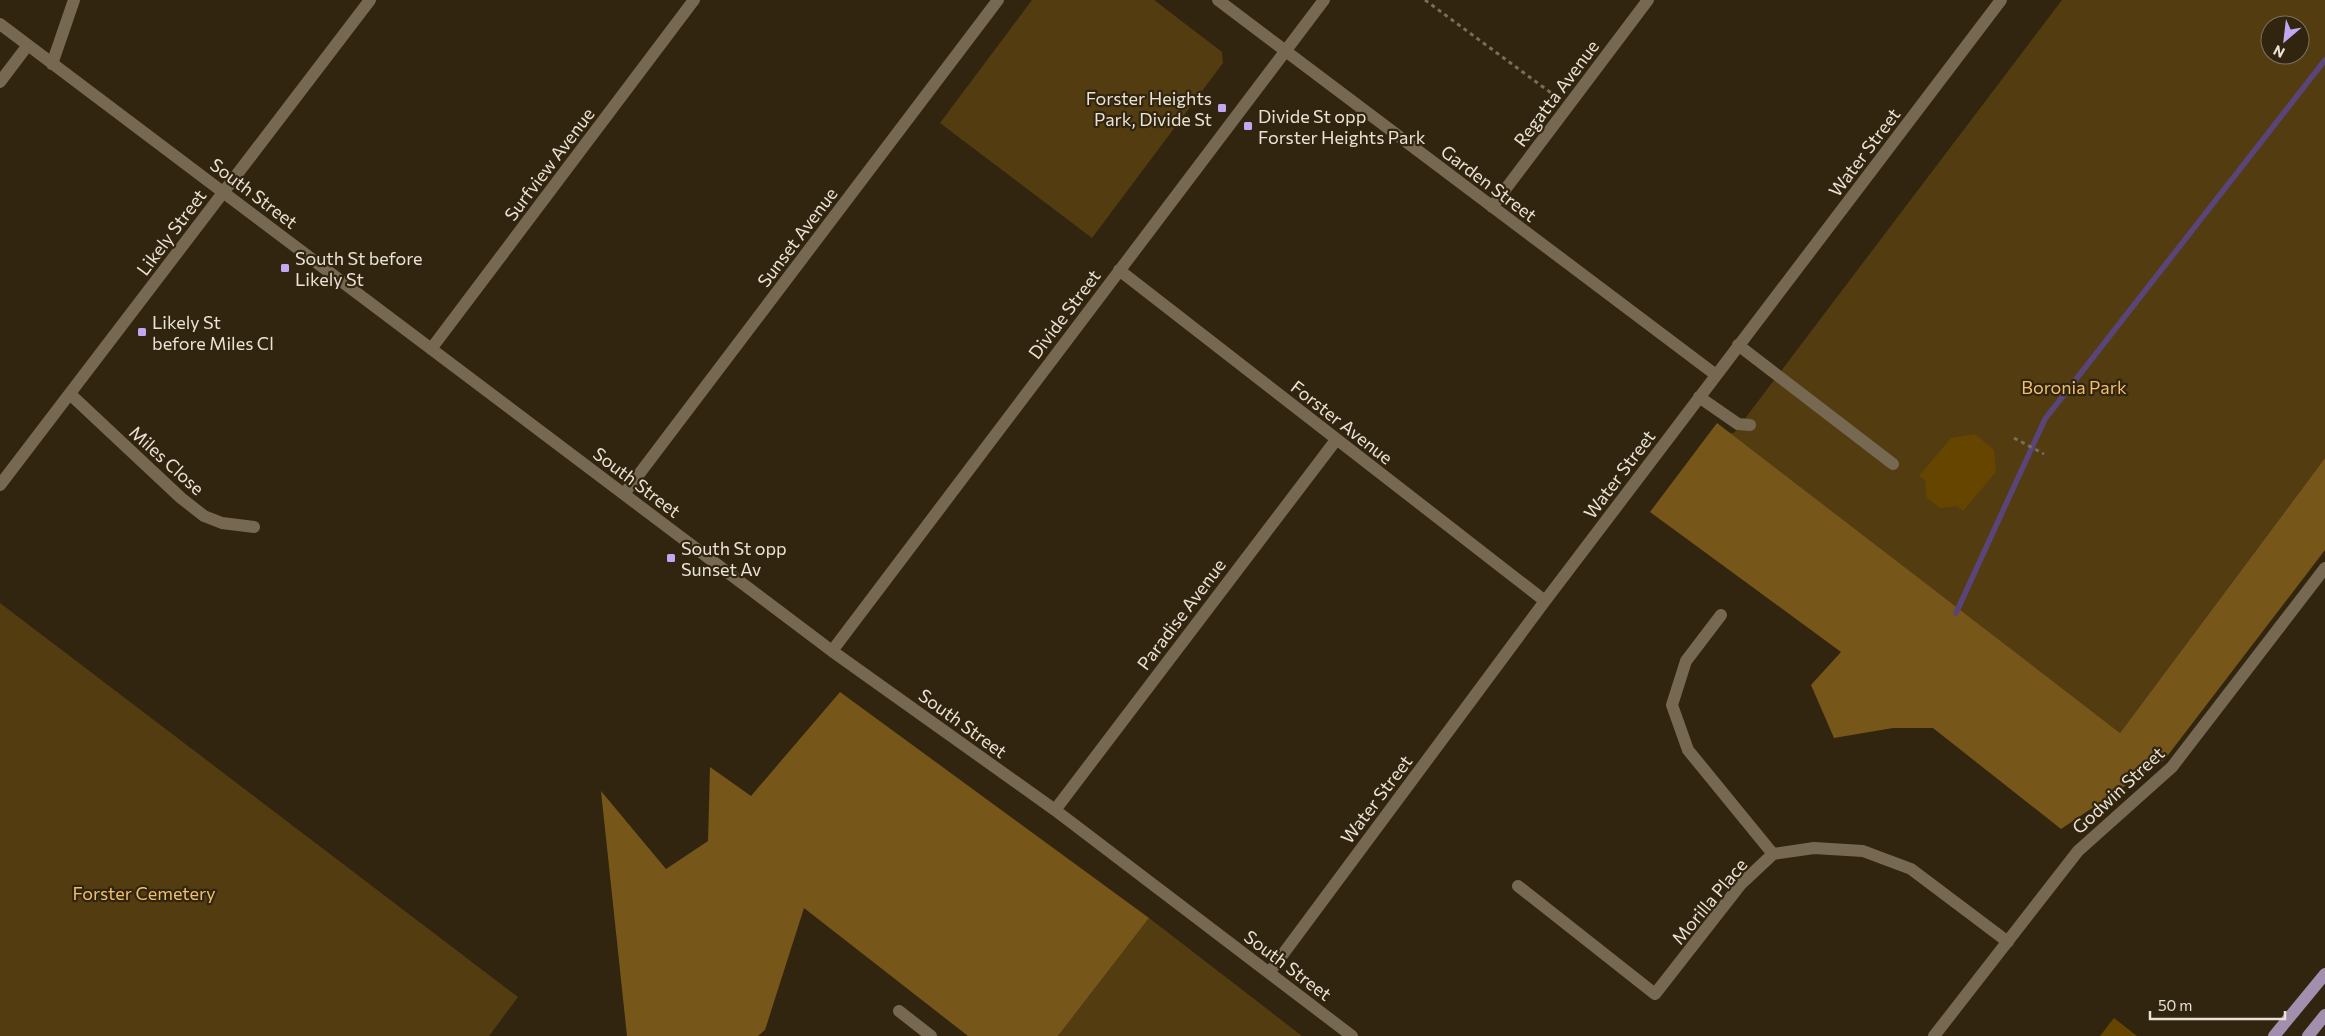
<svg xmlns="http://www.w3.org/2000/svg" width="2325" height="1036" viewBox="0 0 2325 1036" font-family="Commissioner,sans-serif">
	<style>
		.green { fill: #543c11; fill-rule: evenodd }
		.forest { fill: #775619 }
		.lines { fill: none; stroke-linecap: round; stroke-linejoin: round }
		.stream { stroke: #59457a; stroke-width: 5.5 }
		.building { fill: #654500 }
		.path { stroke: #786e5c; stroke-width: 3; stroke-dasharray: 4 4; stroke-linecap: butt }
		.minor { stroke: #766851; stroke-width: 12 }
		.major { stroke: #a28fad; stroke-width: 12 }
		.poi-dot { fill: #c2a8f2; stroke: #312510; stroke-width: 2 }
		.labels { text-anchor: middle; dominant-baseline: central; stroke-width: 4.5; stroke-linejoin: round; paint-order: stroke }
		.street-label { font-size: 18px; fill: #eae2d5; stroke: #312510 }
		.poi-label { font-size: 18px; fill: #eae2d5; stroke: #312510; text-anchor: start }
		.park-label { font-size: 18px; fill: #f1bf6b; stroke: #312510 }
	</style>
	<rect width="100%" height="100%" fill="#312510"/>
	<path class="green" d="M1032,0H1154L1222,52L1223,63L1092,238L940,123Z
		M2062,0H2325V458L2120,733L1728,433H1734ZM2270,25H2300V55H2270Z
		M0,603L518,997L489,1036H0Z
		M1149,918L1302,1036H1058Z"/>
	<path class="forest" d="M1717,423L2120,733L2325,458V550L2165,759L2061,829L1933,728H1893L1834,738L1811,685L1841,652L1650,512Z
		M840,692L1149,918L1058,1036H968L804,908L765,1030L758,1036H627L601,791L666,869L708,841L710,767L751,796Z"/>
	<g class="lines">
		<path class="stream" d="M1956,613L2045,419L2325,60"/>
	</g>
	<path class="building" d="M1975,434L1994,450L1996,472L1963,511L1957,506L1940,508L1927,498L1925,480L1919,476L1951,438Z
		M2114,1018L2137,1036H2100Z"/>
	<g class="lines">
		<path class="path" d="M1425,0L1558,98
			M2014,438L2044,454"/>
		<path class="minor" d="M1218,0L1716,375
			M0,24L832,651L1055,810L1352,1036
			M52,64L74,0
			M0,82L28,45
			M1492,207L1648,0
			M1119,270L1545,601
			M1738,345L1893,464
			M431,349L694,0
			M70,394L181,498L204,516L222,523L254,527
			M1699,397L1738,424L1750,425
			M0,485L370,0
			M624,494L998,0
			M1721,615L1686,661L1672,705L1688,750L1773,854
			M832,651L1324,0
			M1055,810L1336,440
			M1518,886L1655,994L1741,884L1773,854L1814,848L1863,851L1911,869L2008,942
			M1269,973L1545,601L2001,0
			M899,1011L931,1036
			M1934,1036L2078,851L2172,767L2325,568"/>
		<path class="major" d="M2274,1036L2325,974
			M2308,1036L2325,1015"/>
	</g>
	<g class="poi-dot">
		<rect x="1217" y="103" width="10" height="10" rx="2.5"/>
		<rect x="1243" y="121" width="10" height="10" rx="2.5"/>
		<rect x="280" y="263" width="10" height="10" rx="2.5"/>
		<rect x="137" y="327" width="10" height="10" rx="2.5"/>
		<rect x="666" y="553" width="10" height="10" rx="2.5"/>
	</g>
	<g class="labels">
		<g class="street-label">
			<text transform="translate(1556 93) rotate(-53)">Regatta Avenue</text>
			<text transform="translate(1864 152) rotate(-53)">Water Street</text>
			<text transform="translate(549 164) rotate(-53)">Surfview Avenue</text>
			<text transform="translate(1489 183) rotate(37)">Garden Street</text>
			<text transform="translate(254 193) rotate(37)">South Street</text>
			<text transform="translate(171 232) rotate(-53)">Likely Street</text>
			<text transform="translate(797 237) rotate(-53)">Sunset Avenue</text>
			<text transform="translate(1064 314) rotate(-53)">Divide Street</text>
			<text transform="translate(1342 422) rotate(38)">Forster Avenue</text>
			<text transform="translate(167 460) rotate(42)">Miles Close</text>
			<text transform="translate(1619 474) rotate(-53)">Water Street</text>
			<text transform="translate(637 482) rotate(37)">South Street</text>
			<text transform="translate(1181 614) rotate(-53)">Paradise Avenue</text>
			<text transform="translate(963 723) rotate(36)">South Street</text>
			<text transform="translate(2118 790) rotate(-43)">Godwin Street</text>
			<text transform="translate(1376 799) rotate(-53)">Water Street</text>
			<text transform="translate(1709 901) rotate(-50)">Morilla Place</text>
			<text transform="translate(1288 965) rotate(37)">South Street</text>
		</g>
		<g class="poi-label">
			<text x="1212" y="98" text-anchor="end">Forster Heights<tspan x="1212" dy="21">Park, Divide St</tspan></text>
			<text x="1258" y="116">Divide St opp<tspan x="1258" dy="21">Forster Heights Park</tspan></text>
			<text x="295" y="258">South St before<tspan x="295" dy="21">Likely St</tspan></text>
			<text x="152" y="322">Likely St<tspan x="152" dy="21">before Miles Cl</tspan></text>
			<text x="681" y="548">South St opp<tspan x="681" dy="21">Sunset Av</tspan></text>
		</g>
		<g class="park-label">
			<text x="2074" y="387">Boronia Park</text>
			<text x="144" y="893">Forster Cemetery</text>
		</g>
	</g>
	<g transform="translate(2285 40) rotate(208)"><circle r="24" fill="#312510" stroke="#7b715f"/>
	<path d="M0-4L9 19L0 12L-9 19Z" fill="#c2a8f2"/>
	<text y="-8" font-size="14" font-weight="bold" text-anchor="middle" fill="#eae2d5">N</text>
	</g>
	<path d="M2150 1011v8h135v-8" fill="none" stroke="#eae2d5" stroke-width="2.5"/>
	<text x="2158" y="1011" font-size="15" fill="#eae2d5" stroke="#312510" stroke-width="4" paint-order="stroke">50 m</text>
</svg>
